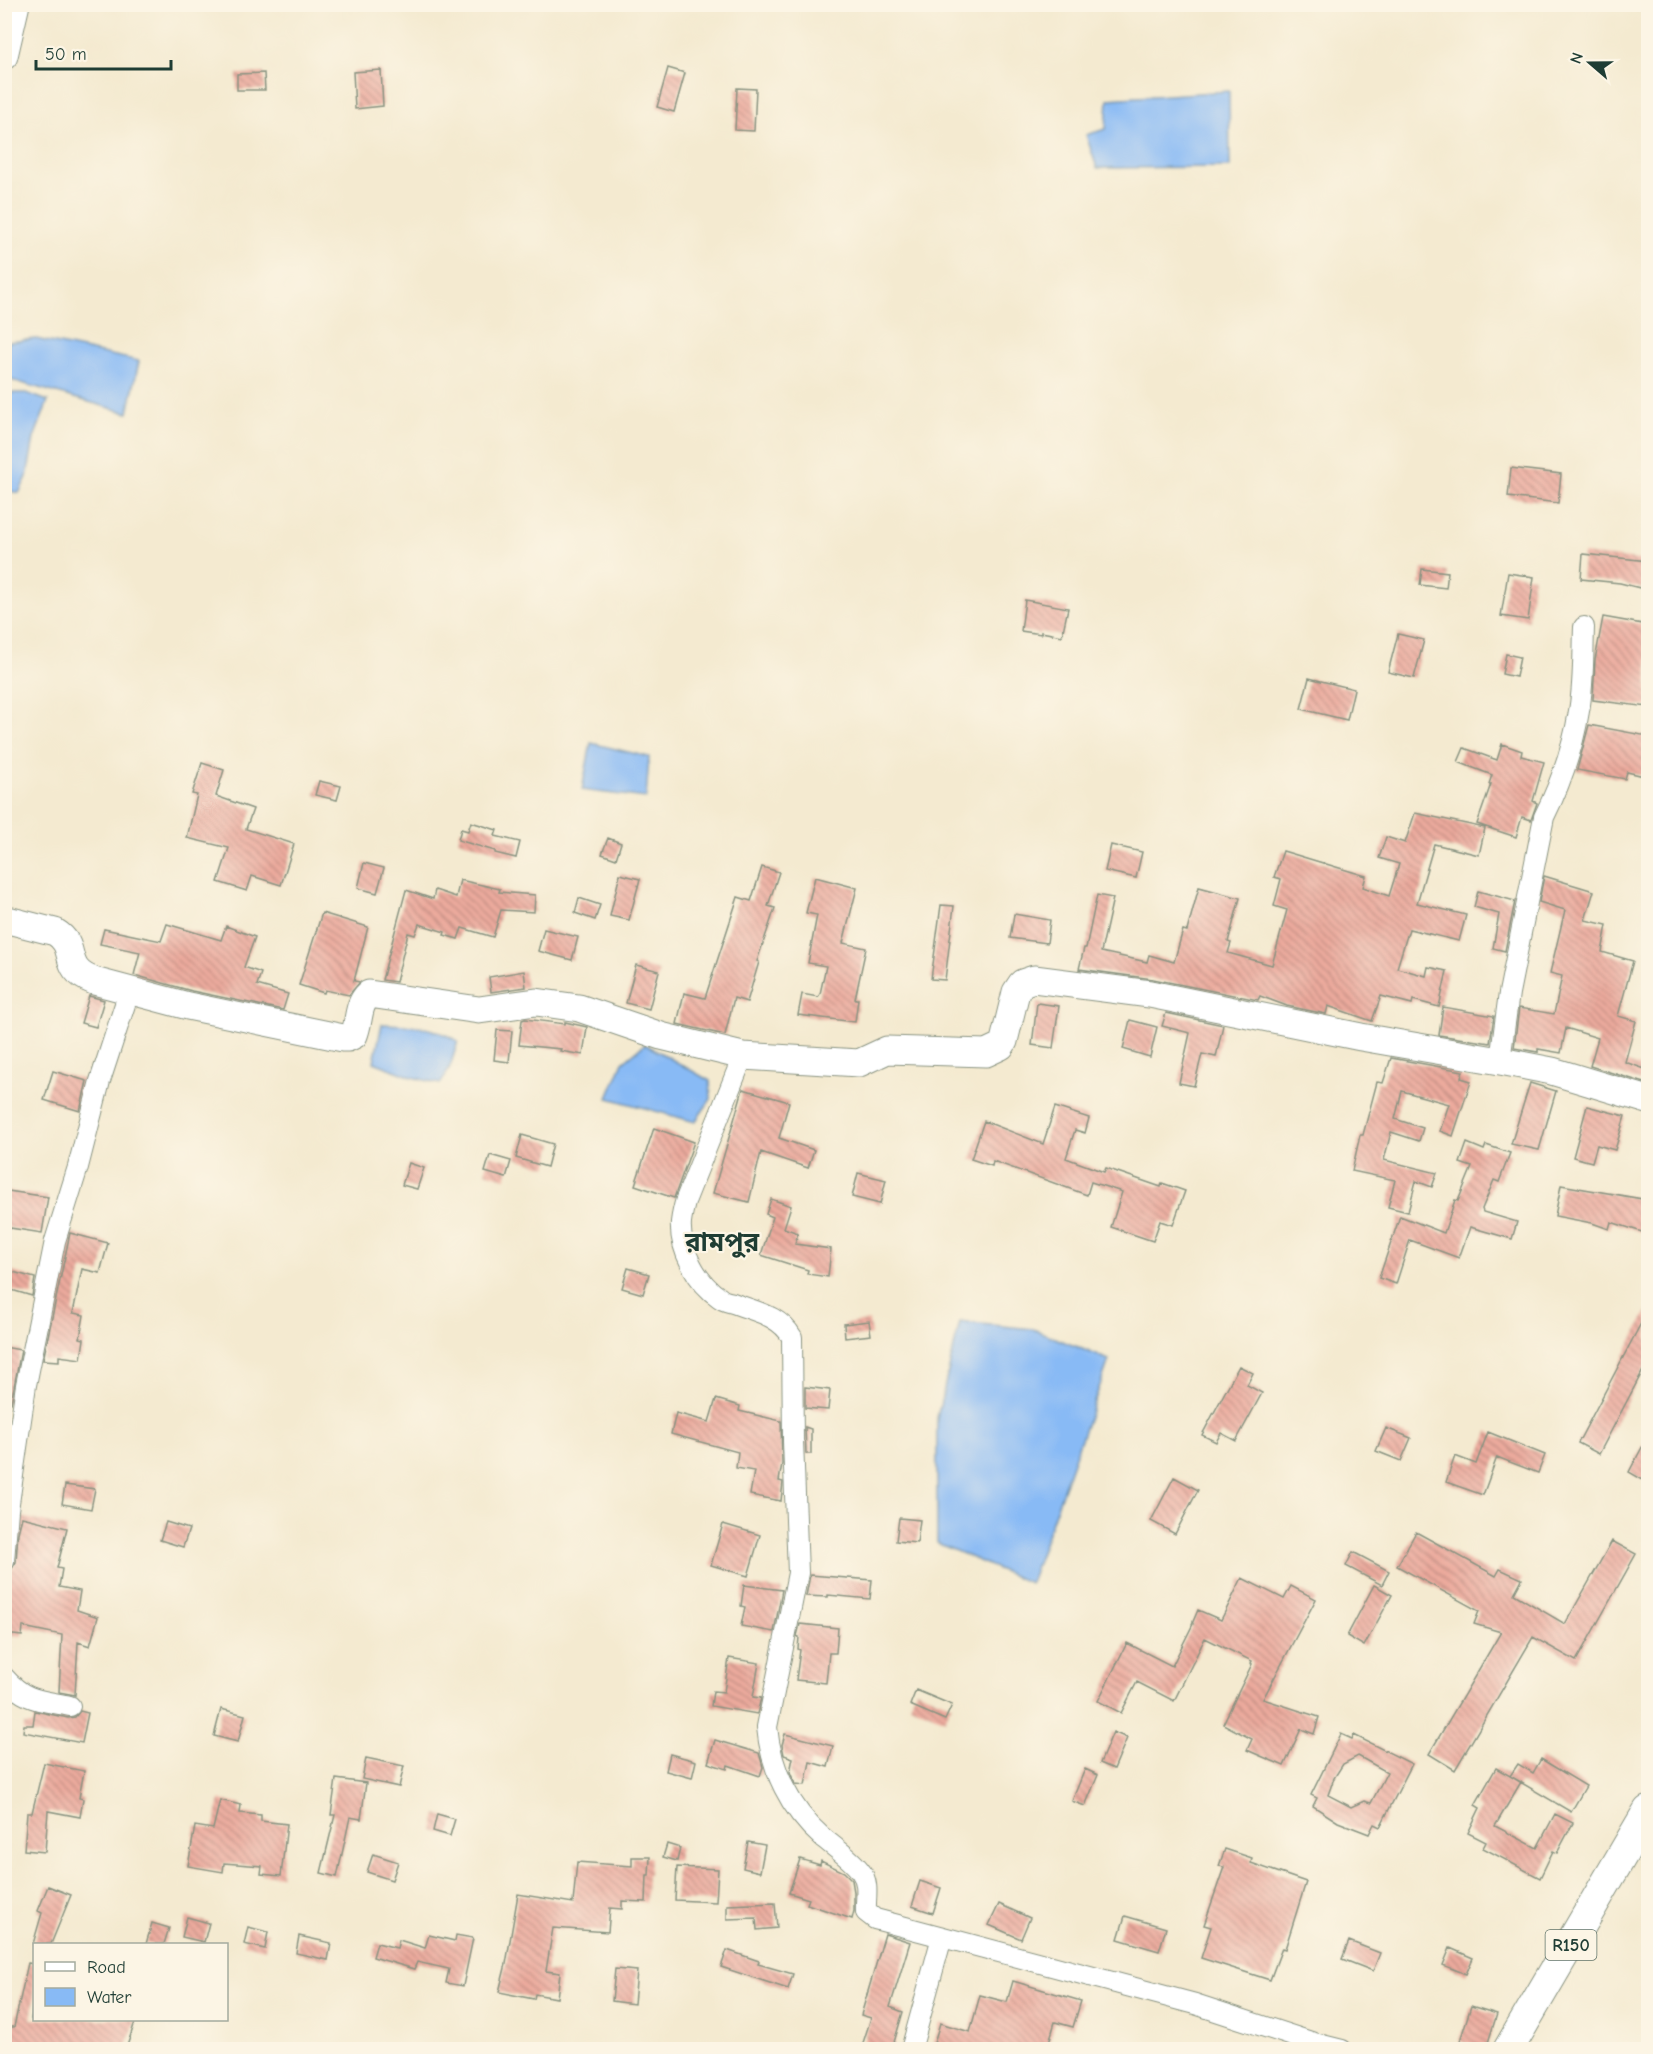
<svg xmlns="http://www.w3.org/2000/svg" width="1653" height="2054" viewBox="0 0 1653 2054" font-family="'Comic Neue','Noto Sans Bengali',sans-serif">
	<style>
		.water { fill: #88baf5; stroke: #547c94; stroke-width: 1.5 }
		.building { fill: url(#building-back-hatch); fill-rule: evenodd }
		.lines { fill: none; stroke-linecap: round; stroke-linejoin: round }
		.minor-casing { stroke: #8a9482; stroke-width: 22 }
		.secondary-casing { stroke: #8a9482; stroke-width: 29 }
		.primary-casing { stroke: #8a9482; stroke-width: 32 }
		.minor { stroke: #fff; stroke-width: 20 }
		.secondary { stroke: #fff; stroke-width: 27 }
		.primary { stroke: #fff; stroke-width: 30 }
		.labels { text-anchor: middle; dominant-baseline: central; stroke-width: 4.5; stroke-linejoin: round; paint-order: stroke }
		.shield { fill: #fcf5e5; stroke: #617469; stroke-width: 1.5 }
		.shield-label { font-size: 18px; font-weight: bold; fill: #1f3d34 }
		.district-label { font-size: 26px; font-weight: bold; fill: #1f3d34; stroke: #fcf5e5 }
	</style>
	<defs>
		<pattern id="building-back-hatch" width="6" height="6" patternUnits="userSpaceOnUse" patternTransform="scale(1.5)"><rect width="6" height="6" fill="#ecaa9d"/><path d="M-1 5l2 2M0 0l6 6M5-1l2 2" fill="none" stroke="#bf8c81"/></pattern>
	</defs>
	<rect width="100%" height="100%" fill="#fcf5e5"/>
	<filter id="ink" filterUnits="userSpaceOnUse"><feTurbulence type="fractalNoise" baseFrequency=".0167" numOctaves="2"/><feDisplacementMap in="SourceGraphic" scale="12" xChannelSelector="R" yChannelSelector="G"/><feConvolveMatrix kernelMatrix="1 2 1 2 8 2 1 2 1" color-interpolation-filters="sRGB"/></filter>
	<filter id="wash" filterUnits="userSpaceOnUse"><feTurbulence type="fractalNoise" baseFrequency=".008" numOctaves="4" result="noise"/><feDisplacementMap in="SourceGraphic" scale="24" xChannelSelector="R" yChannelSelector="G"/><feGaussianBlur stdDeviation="1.35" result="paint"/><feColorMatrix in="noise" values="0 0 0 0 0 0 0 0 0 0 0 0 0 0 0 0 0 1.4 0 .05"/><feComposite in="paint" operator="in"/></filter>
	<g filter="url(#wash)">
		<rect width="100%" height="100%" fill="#f4ead0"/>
		<path class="water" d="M1229,91L1230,167L1097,168L1086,135L1106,129L1108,99Z
			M36,339L139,361L128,413L7,379L8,342Z
			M5,393H26L48,401L34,438L27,477L19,493L5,490Z
			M591,743L649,757L646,798L582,790Z
			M382,1024C412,1025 431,1026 458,1041L449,1070L440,1084L412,1077L374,1062Z
			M645,1044L710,1081L711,1099L695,1122L608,1098L623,1062Z
			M960,1322L1033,1329L1109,1360L1030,1583L937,1543V1418Z"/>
		<g id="blocks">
			<path class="building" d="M668,68L685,73L674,112L657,107Z
				M381,70L383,106L355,109L353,72Z
				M264,73L265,90H237V74Z
				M737,88L756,89L754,131L735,130Z
				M1511,468L1561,474L1558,503L1508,497Z
				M1583,554L1648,561V590L1620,583L1581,579Z
				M1422,569L1448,572L1446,588L1420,585Z
				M1508,573L1534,577L1528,620L1501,616Z
				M1025,600L1068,608L1062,636L1041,632V634L1021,631Z
				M1603,617L1648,625V707L1593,700L1595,660Z
				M1398,634L1424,640L1414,678L1388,672Z
				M1506,654L1520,657L1516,677L1502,674Z
				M1309,678L1354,689L1347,720L1301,709Z
				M1589,725L1648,736V777L1627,772L1625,779L1577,770Z
				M1502,744L1522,751L1521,756L1544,762L1533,801L1537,803L1531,820L1522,817L1516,837L1477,824L1491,784H1489L1492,775L1458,762L1464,748L1497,760Z
				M202,763L224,770L216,796L253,809L246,829L294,844L281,885L252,876L247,891L218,882L229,848L187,838L197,795L192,794Z
				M319,781L341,786L337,800L315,795Z
				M1415,813L1485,828L1479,855L1434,844L1417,903L1466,915L1459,941L1409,929L1397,968L1426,976L1428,967L1447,971L1439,1007L1413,1000L1412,1004L1381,996L1372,1021L1328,1006L1326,1014L1287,1006L1260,996L1258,1000L1153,979L1079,969L1084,948H1086L1097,895L1113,898L1101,952L1147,962L1149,955L1174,962L1183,930L1187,931L1199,887L1240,898L1228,942L1231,943L1228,953L1272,965L1287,910L1274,906L1281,879L1274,877L1283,851L1366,876L1363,887L1389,896L1399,864L1379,858L1386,837L1405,843Z
				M471,822L497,830L495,836L520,842L516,858L495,853V851L458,840L461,829L468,831Z
				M608,838L621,843L616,859L602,854Z
				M1111,845L1142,852L1136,878L1105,871Z
				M364,863L384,868L377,893L358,888Z
				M762,867L779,872L768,906L775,908L757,961L759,962L747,1002L734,998L725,1035L677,1024L684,993L705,998L738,897L751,901Z
				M620,874L640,879L629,920L610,916Z
				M1544,876L1594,891L1585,920L1607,925L1602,952L1633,961L1618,1016L1636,1021L1625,1062L1648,1070V1084L1590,1066L1598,1038L1566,1028L1561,1053L1538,1049V1052L1514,1048L1519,1008L1554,1014L1562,976L1550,973L1565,910L1539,902Z
				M815,877L857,888L843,943L866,948L855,999H858L855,1022L798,1015L802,994L818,997L820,994L826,966L808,963L817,915L806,913Z
				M460,880L500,889L499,892L535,895L534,912L501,910L493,937L462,928L458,939L444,935L445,932L419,924L415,935L408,933L396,982L382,980L406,890L433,899L435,890L456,897Z
				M1478,891L1515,901L1505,951L1493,948L1499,914L1474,907Z
				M579,898L600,905L595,920L575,913Z
				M941,905L954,906L945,980L931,979Z
				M322,913L368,927L354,981L360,982L349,995L325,990L324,993L299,985Z
				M1014,914L1050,920L1047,943L1010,938Z
				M167,924L221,940L226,926L255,937L244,967L261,973L257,985L288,994L283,1010L192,991L134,975L140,952L100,944L104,929L161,941Z
				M544,929L578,937L572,960L538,951Z
				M636,965L659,971L649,1009L626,1003Z
				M524,971L526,987L491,992L489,977Z
				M89,996L104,1000L96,1027L81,1023Z
				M1037,1003L1059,1006L1053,1048L1032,1045Z
				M1443,1007L1494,1016L1490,1043L1439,1035Z
				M1166,1013L1223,1025L1216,1057L1202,1054L1194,1086L1179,1083L1190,1033L1162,1026Z
				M525,1019L565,1024V1022L587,1027L583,1055L560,1051L561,1049L519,1045L522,1020Z
				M1130,1020L1157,1027L1150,1057L1123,1049Z
				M497,1030L512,1031L509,1062L494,1060Z
				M1391,1058L1463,1071L1461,1078L1471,1081L1453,1136L1440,1131L1449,1104L1402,1091L1395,1119L1423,1128L1419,1141L1391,1132L1384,1160L1437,1173L1432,1187L1416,1181L1408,1212L1388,1207L1395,1180L1352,1171L1360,1135H1363L1377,1082L1383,1083Z
				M53,1071L87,1081L80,1111L44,1100Z
				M1530,1083L1556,1091L1539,1150L1511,1144Z
				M743,1089L789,1102L779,1138L814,1150L808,1168L761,1152L749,1202L713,1193Z
				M1587,1106L1625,1116L1615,1150L1597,1145L1592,1162L1573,1157Z
				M1055,1107L1089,1118L1085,1133L1075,1130L1066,1158L1104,1172L1106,1168L1161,1187L1162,1183L1185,1191L1173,1225L1160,1221L1153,1241L1111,1227L1122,1192L1091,1182L1087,1195L993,1161L992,1166L971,1159L984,1121L1043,1144Z
				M654,1128L694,1142L674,1198L635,1185Z
				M522,1135L553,1144L547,1167L516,1158Z
				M1467,1143L1484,1150L1486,1145L1510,1153L1499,1182L1494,1180L1482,1209L1483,1212L1517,1222L1512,1239L1470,1227L1459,1258L1410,1240L1396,1284L1379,1278L1400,1216L1444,1233L1455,1200L1458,1201L1472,1167L1460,1163Z
				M490,1155L511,1161L506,1178L485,1172Z
				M409,1163L424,1168L417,1189L402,1185Z
				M858,1173L886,1180L880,1204L852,1197Z
				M1561,1185L1648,1200V1234L1611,1222L1609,1229L1592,1223L1555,1216Z
				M8,1191L48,1197L42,1233L4,1227V1209Z
				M771,1199L791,1206L784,1228L798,1233L795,1244L831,1249L828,1277L807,1274L808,1270L761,1255L773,1217L766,1214Z
				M70,1233L108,1243L100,1273L82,1269L73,1313L84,1315L80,1338L84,1339L81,1359L59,1356V1361L43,1360Z
				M628,1268L649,1274L643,1294L622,1288Z
				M13,1272L35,1278L32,1296L8,1289Z
				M1648,1310V1361L1599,1454L1578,1443Z
				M869,1321L871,1335L845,1338L844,1324Z
				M4,1347L21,1350L11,1403L4,1402Z
				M1239,1366L1253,1373L1247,1385L1262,1393L1236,1441L1221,1433L1216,1442L1202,1435Z
				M805,1387L830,1390L828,1410L805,1408Z
				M716,1399L740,1406L739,1411L781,1421L782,1464L779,1481L783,1482L781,1501L750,1495L754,1471L736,1468L738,1452L671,1434L676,1413L709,1422Z
				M805,1427L811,1429V1454H806Z
				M1386,1428L1411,1438L1401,1461L1376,1451Z
				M1488,1432L1545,1455L1538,1473L1497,1457L1483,1495L1446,1482L1455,1456L1476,1464Z
				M1648,1436V1483L1629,1472Z
				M1174,1477L1198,1490L1175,1534L1151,1521Z
				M65,1485L95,1489L91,1509L62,1504Z
				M22,1517L67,1528L57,1568L62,1569L59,1587L80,1591L77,1610L98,1617L90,1646L78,1642L75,1695L59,1692L62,1635L23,1627L22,1636L4,1634L9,1583L11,1570L16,1562L18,1533Z
				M899,1518L920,1520L917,1543L896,1541Z
				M166,1522L189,1529L183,1547L160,1540Z
				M723,1524L760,1535L748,1576L711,1565Z
				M1416,1532L1496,1576L1500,1569L1522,1579L1514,1594L1565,1624L1612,1541L1636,1554L1576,1661L1533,1637L1455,1770L1429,1754L1501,1632L1474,1624L1479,1611L1397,1566Z
				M1353,1552L1389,1571L1382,1585L1346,1566Z
				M810,1575L872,1580L870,1599L828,1595V1597L806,1596Z
				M1242,1578L1284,1599L1291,1586L1316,1599L1263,1699L1319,1717L1314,1734L1301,1729L1284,1766L1247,1750L1252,1739L1223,1724L1252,1664L1251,1663L1252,1661L1205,1638L1174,1701L1137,1682L1121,1713L1098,1701L1127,1643L1172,1666L1193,1624H1192L1198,1610L1221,1620Z
				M744,1585L782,1590L774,1632L741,1626L745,1607L741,1606Z
				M1374,1585L1392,1595L1364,1646L1347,1636Z
				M800,1624L838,1628L836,1653H829L826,1683L796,1680L800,1650L798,1649L799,1637L797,1636Z
				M729,1658L759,1663L753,1697L761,1698L757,1714L711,1706L713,1691L724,1692Z
				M916,1690L952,1705L945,1720L910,1705Z
				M221,1709L245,1715L238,1742L214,1736Z
				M35,1711L68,1718L75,1717L80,1711L88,1713L82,1743L23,1732L24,1725H33Z
				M1113,1732L1127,1738L1114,1769L1100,1763Z
				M785,1734L833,1746L828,1767L810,1762L805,1785L795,1784L790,1772L793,1758L784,1755L782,1745Z
				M1341,1734L1352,1739L1354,1735L1412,1764L1380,1827L1374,1824L1369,1834L1338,1822L1313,1806L1317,1798L1311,1795ZM1358,1756L1387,1772L1371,1803L1364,1801L1351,1807L1328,1795L1334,1778L1343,1764Z
				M715,1740L759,1753L763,1767L760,1776L728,1765L727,1769L708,1763Z
				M670,1754L696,1761L692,1778L666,1771Z
				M366,1758L404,1766L399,1787L362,1779Z
				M1541,1759L1586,1786L1571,1812L1510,1776L1518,1764L1533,1773Z
				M44,1763L84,1771L79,1798L83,1799L80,1817L48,1811L45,1852L24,1850L27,1813H32Z
				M1496,1768L1521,1782L1495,1826L1537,1848L1555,1814L1573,1823L1557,1853L1553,1851L1540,1878L1483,1848L1486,1842L1468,1833L1480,1808L1475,1805Z
				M1085,1769L1098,1775L1085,1806L1072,1801Z
				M336,1779L366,1783L361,1819L350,1817L337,1877L321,1873L335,1815H331Z
				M220,1800L241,1805L240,1813L261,1815V1821L287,1824L281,1876L261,1874L262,1866L224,1863L223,1872L188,1866L195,1826L213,1829Z
				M437,1814L455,1819L450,1836L433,1831Z
				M748,1842L765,1845L760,1872L743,1868Z
				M667,1844L680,1848L677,1861L663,1857Z
				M1225,1849L1252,1858L1251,1863L1306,1882L1285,1949L1282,1948L1270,1980L1201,1958L1211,1927L1204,1925L1224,1867L1219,1866Z
				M373,1854L398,1862L392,1880L367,1872Z
				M632,1857H650L649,1875H647L646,1902L622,1901V1909L610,1908L608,1932L553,1928L546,1971L560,1973L557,1998L535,1994L534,1999L499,1992L506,1964L518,1894L573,1903L577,1862L632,1866Z
				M800,1859L820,1865L821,1861L844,1872L852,1880L854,1892V1911L852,1919L807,1904L809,1899L789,1893Z
				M677,1867L718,1869L716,1902L675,1900Z
				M920,1881L941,1888L933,1913L912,1906Z
				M48,1886L71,1895L51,1944H33L42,1913L38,1911Z
				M775,1903L777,1928L757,1930L756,1918L727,1919V1905Z
				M999,1904L1030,1918L1021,1939L989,1925Z
				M1125,1916L1166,1928L1159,1951L1118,1939Z
				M187,1917L209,1923L204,1942L182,1937Z
				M152,1923L169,1928L164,1944H146Z
				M248,1927L268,1932L265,1949L244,1944Z
				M885,1934L910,1942L890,2007L903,2012L892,2049H861L871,2018L861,2015Z
				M429,1935L455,1941L456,1935L473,1938L463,1986L446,1983L449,1969L417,1962L414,1969L373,1957L377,1943L397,1948L399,1940L425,1948Z
				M299,1936L331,1943L328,1960L296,1953Z
				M1349,1941L1380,1953L1373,1971L1342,1959Z
				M1450,1948L1473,1958L1466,1974L1443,1965Z
				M727,1950L759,1961L758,1964L793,1974L788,1989L721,1967Z
				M28,1963L34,1964V2001L31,2019H136L126,2049H7L10,2027H14Z
				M615,1969L637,1971L634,2004L612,2001Z
				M1013,1981L1081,2001L1073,2027L1055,2022L1047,2049H955L934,2043L940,2023L970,2032L980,1995L1007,2002Z
				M1471,2006L1497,2014L1486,2049L1460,2041Z"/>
		</g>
	</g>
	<g filter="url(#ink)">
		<use href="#blocks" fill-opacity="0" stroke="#8a9482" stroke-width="1.5"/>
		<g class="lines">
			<g class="minor-casing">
				<path id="minor" d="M743,1056L686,1199C684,1206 682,1214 681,1222C679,1249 697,1283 720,1298C723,1301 729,1302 733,1303C756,1312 779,1315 792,1337L793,1441L798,1573L767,1727C771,1770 790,1809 822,1837C833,1846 854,1861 861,1872C870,1884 865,1899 866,1912L875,1919L1195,2004L1314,2043L1342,2050
					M1500,1061L1509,993L1544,817C1561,783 1573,748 1579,711C1584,683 1583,654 1584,627
					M4,1561L8,1510L26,1385L55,1241L78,1167L100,1081L130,989
					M4,1677C26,1702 40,1700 70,1706
					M911,2050L942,1937"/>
			</g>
			<g class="secondary-casing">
				<path id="secondary" d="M4,56L16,4
					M4,919L55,932C80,947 59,968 94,981L188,1006L343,1038H348L354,1035C360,1020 357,1005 369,994L479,1010L536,1002L579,1008L661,1036L743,1056L859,1063L887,1050L986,1053L1001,1046L1004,1041L1016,992L1022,983L1034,979L1150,994L1361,1037L1500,1061L1552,1071L1648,1100"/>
			</g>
			<g class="primary-casing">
				<path id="primary" d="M1508,2050L1648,1811"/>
			</g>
			<use href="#minor" class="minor"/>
			<use href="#secondary" class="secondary"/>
			<use href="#primary" class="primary"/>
		</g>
	</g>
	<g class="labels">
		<rect class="shield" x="1545.5" y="1930" width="51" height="30" rx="4.5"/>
		<g class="shield-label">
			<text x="1571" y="1945">R150</text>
		</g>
		<g class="district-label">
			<text x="722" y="1243">রামপুর</text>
		</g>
	</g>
	<rect width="1653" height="2054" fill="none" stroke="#fcf5e5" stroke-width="24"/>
	<rect x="33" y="1943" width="195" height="78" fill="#fcf5e5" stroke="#a4ab9e" stroke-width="1.5"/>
	<rect x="45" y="1962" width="30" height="9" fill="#ffffff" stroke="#a4ab9e" stroke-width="1.5"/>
	<text x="87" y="1973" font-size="18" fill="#1f3d34">Road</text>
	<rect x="45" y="1988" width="30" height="18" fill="#88baf5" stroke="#a4ab9e" stroke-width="1.5"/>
	<text x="87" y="2003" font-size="18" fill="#1f3d34">Water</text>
	<g transform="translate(1590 63) rotate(290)" stroke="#fcf5e5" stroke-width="4.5" paint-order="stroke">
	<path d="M0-4.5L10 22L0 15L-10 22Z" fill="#1f3d34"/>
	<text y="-9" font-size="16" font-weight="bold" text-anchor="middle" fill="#1f3d34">N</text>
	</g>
	<path d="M36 60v9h135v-9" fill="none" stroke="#1f3d34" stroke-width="3"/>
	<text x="45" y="60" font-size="18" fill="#1f3d34" stroke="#fcf5e5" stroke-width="4.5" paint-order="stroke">50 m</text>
</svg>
